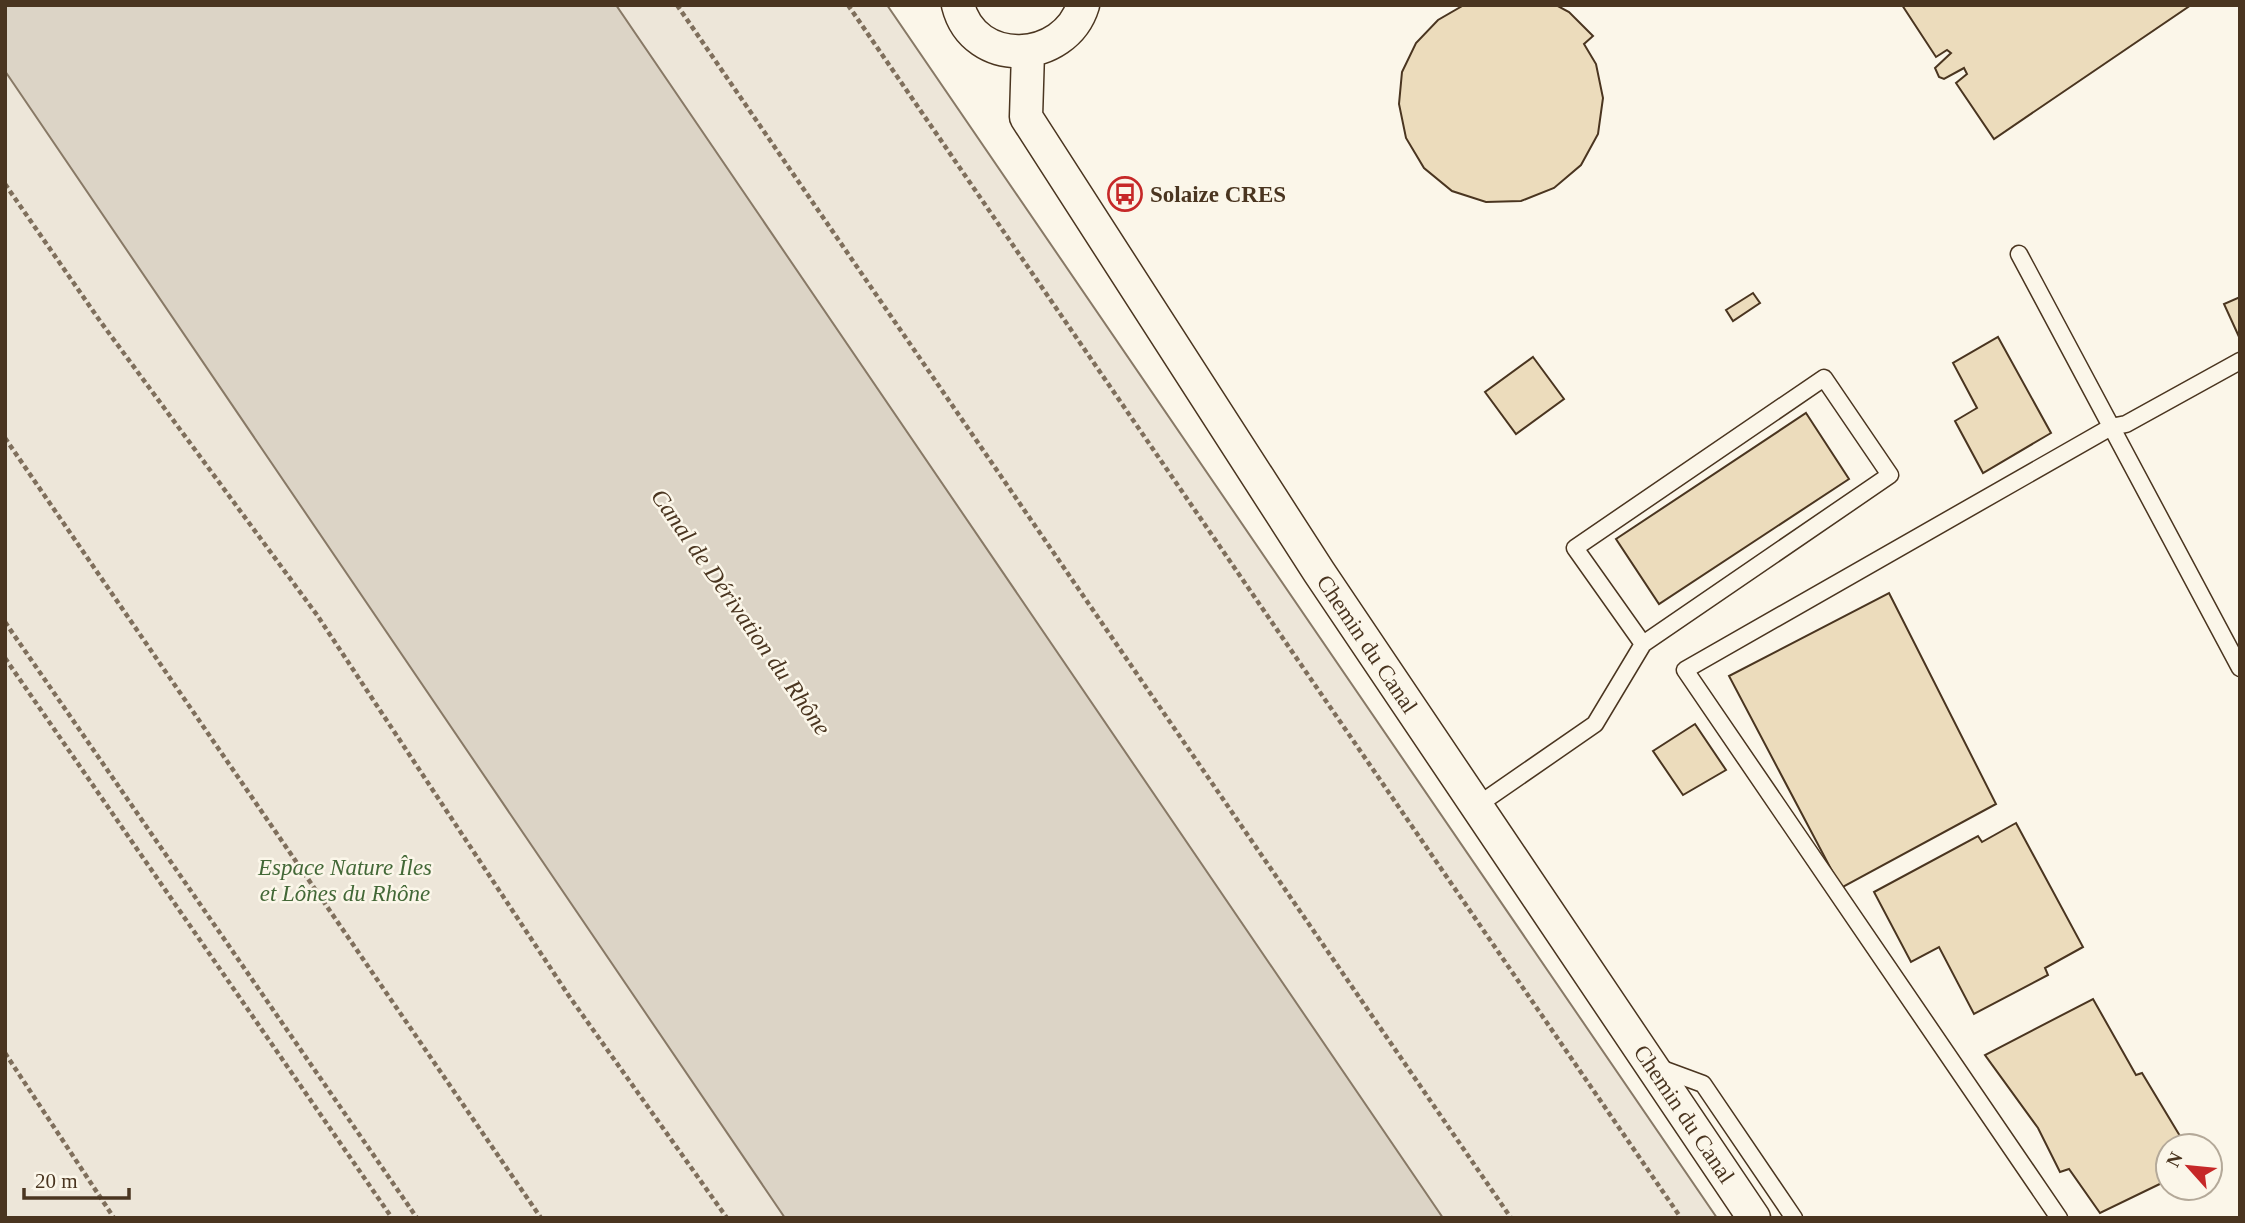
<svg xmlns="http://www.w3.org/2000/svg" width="2245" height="1223" viewBox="0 0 2245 1223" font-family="'Times New Roman',serif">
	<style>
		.green { fill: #ede6d9; stroke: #887966; stroke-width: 2 }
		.water { fill: #dcd4c6; stroke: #887966; stroke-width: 2 }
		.building { fill: #ecdcbc; stroke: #4a3520; stroke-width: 2 }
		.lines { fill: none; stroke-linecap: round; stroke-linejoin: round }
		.lane-casing { stroke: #4a3520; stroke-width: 19 }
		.street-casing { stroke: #4a3520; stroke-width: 35 }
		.path { stroke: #7f6f5c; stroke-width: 4.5; stroke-dasharray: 5 3.5; stroke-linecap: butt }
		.lane { stroke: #fbf6e9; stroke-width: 16 }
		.street { stroke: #fbf6e9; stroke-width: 32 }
		.labels { text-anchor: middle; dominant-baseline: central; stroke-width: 5; stroke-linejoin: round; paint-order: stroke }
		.poi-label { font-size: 23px; font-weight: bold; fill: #4a3520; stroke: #fbf6e9; text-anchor: start }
		.street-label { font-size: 23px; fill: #4a3520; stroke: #fbf6e9 }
		.park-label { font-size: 23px; font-style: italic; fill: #436837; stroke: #fbf6e9 }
		.water-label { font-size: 24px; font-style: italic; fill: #4a3520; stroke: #fbf6e9 }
	</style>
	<rect width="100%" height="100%" fill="#fbf6e9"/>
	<path class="green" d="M5,5L976,1218H5Z
		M607,5H887L1717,1218H1425Z"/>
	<path class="water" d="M5,5H616L1443,1218H785L5,71Z"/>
	<path class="building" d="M1464,5H1556L1569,12L1593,36L1584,44L1596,64L1603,98L1598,134L1581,165L1554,188L1521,201L1486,202L1452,191L1424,168L1406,138L1399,104L1402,72L1416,43L1438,20Z
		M1902,5H2191L1994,139L1956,83L1967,74L1964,68L1944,79L1939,77L1935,68L1951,53L1947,50L1936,57Z
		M1753,293L1760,303L1733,321L1726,310Z
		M2240,297V339L2224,304Z
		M1998,337L2051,433L1983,473L1955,421L1977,408L1953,363Z
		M1533,357L1564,399L1516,434L1485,392Z
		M1806,413L1849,479L1659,604L1616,539Z
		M1889,593L1996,804L1841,888L1729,676Z
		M1695,724L1726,770L1683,795L1653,751Z
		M2016,823L2083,947L2045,968L2048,975L1974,1014L1939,947L1911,962L1874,892L1978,836L1982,842Z
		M2093,999L2136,1075L2142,1073L2186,1146H2168V1180L2100,1213L2069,1169L2060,1172L2038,1128L1985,1055Z"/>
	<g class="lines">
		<g class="lane-casing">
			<path id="lane" d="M2019,254L2240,668
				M1475,807L1595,724L1643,644L1890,475L1824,378L1575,548L1643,644
				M1657,1067L1703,1084L1794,1218
				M2059,1218L1685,670L2111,427L2126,424L2240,361"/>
		</g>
		<g class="street-casing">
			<path id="street" d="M958,5C974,69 1065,64 1083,5
				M1028,52L1026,117L1319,572L1754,1218"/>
		</g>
		<path class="path" d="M677,5L1511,1218
			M848,5L1681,1218
			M5,184L100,321L317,615L569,996L727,1218
			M5,438L541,1218
			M5,622L417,1218
			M5,658L392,1218
			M5,1053L114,1218"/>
		<use href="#lane" class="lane"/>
		<use href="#street" class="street"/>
	</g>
	<defs>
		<g id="bus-ring" transform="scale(1.75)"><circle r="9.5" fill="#fbf6e9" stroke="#c62828" stroke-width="1.5"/><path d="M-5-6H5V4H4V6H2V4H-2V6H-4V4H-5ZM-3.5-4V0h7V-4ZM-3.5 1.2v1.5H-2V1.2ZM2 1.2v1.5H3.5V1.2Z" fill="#c62828"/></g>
	</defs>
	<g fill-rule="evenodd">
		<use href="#bus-ring" x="1125" y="194"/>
	</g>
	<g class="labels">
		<g class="poi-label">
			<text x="1150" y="194">Solaize CRES</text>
		</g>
		<g class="street-label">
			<text transform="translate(1367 644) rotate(56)">Chemin du Canal</text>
			<text transform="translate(1684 1114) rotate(56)">Chemin du Canal</text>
		</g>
		<g class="park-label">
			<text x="345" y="867">Espace Nature Îles<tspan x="345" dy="26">et Lônes du Rhône</tspan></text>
		</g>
		<g class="water-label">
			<text transform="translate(741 612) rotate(55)">Canal de Dérivation du Rhône</text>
		</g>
	</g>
	<rect width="2245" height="1223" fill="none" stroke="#4a3520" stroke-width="14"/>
	<g transform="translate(2189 1167) rotate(297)"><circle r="33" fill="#fbf6e9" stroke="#b4a999" stroke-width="2"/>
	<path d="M0-5L12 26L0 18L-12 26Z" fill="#c62828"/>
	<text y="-10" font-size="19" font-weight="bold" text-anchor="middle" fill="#4a3520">N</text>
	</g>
	<path d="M24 1188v10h105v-10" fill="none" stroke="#4a3520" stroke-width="3.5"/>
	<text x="35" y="1188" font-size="21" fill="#4a3520" stroke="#fbf6e9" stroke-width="5" paint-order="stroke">20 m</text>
</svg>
